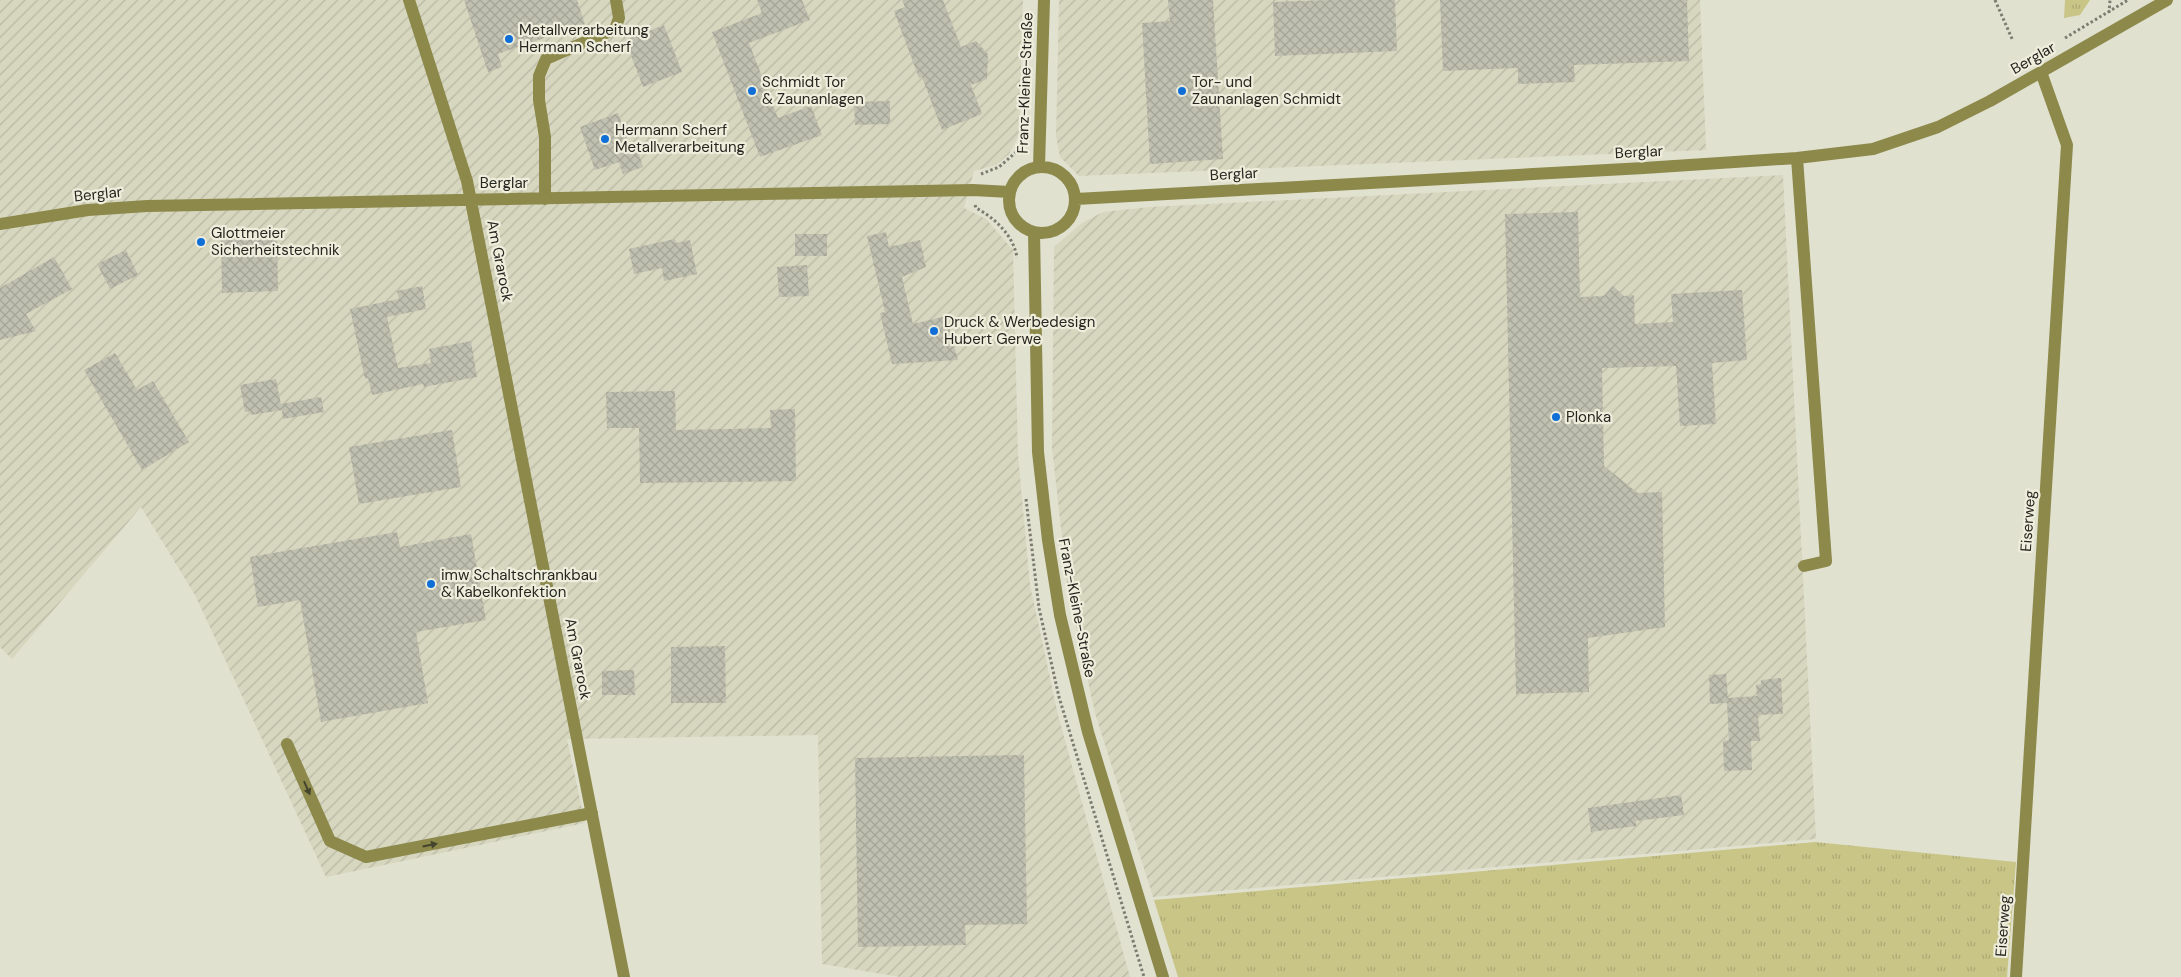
<svg xmlns="http://www.w3.org/2000/svg" width="2181" height="977" viewBox="0 0 2181 977" font-family="'DM Sans',sans-serif">
	<style>
		.industrial { fill: url(#industrial-furrows) }
		.grass { fill: url(#grass-tufts) }
		.building { fill: url(#building-cross-hatch) }
		.lines { fill: none; stroke-linecap: round; stroke-linejoin: round }
		.path { stroke: #7b7b70; stroke-width: 3; stroke-dasharray: 2.5 2.5; stroke-linecap: butt }
		.minor { stroke: #8c894b; stroke-width: 12 }
		.oneway { fill: #45442d }
		.poi-dot { fill: #0f6fd7; stroke: #efeedd; stroke-width: 2 }
		.labels { text-anchor: middle; dominant-baseline: central; stroke-width: 4.5; stroke-linejoin: round; paint-order: stroke }
		.poi-label { font-size: 15px; fill: #262620; stroke: #efeedd; text-anchor: start }
		.street-label { font-size: 15px; fill: #262620; stroke: #efeedd }
	</style>
	<defs>
		<pattern id="industrial-furrows" width="10" height="10" patternUnits="userSpaceOnUse" patternTransform="scale(1.25)"><rect width="10" height="10" fill="#d7d7bf"/><path d="M-1 1l2-2M0 10L10 0M9 11l2-2" fill="none" stroke="#b8b8a4"/></pattern>
		<pattern id="grass-tufts" width="24" height="20" patternUnits="userSpaceOnUse" patternTransform="scale(1.25)"><rect width="24" height="20" fill="#c8c587"/><path d="M3 7l-1-3M5 7V3M7 7l1-3M15 17l-1-3M17 17v-4M19 17l1-3" fill="none" stroke="#aca974"/></pattern>
		<pattern id="building-cross-hatch" width="8" height="8" patternUnits="userSpaceOnUse" patternTransform="scale(1.25)"><rect width="8" height="8" fill="#c0c0b0"/><path d="M0 0l8 8M0 8l8-8" fill="none" stroke="#a5a597"/></pattern>
	</defs>
	<rect width="100%" height="100%" fill="#e1e1d0"/>
	<path class="industrial" d="M0,0H1023L1019,135L1009,154L996,165L974,171L964,208L986,219L1013,250L1018,455L1030,585L1058,715L1130,977H900L822,964L818,735L567,739L585,823L326,877L195,595L141,507L12,659L0,647Z
		M1059,0H1700L1706,150L1079,176L1060,157L1056,136Z
		M1783,175L1816,839L1153,897L1095,713L1068,591L1052,448L1054,247L1082,223L1103,212L1150,207Z"/>
	<path class="grass" d="M2065,0H2090L2080,15L2064,18Z
		M1815,842L2016,862L2007,977H1178L1154,900Z"/>
	<path class="building" d="M464,0H577L585,24L498,54L502,67L488,72Z
		M757,0H802L810,20L749,43L778,118L811,106L822,135L760,157L712,32L762,13Z
		M902,0H943L961,47L976,41L988,54L987,79L971,85L982,114L942,130L922,77L919,78L894,11L905,7Z
		M1168,0H1213L1223,159L1150,164L1142,23L1170,21Z
		M1329,0H1395L1397,51L1275,56L1273,2Z
		M1440,0H1687L1689,61L1574,65L1575,82L1518,84V68L1443,71Z
		M664,25L682,72L643,87L625,40Z
		M890,101V124L855,125L854,102Z
		M618,113L631,150L637,148L643,167L623,174L619,162L595,170L580,127Z
		M1578,212L1580,297L1604,296L1613,286L1624,296L1634,295L1635,324L1673,322L1671,294L1742,290L1747,360L1712,363L1716,424L1680,426L1676,366L1602,368L1604,466L1638,493L1662,492L1665,627L1588,638L1589,692L1516,694L1505,214Z
		M886,232L889,247L920,240L926,267L902,277L913,324L946,316L958,360L892,364L880,313L885,312L867,236Z
		M277,233L278,291L222,293L221,235Z
		M795,234H827V256H795Z
		M675,239L676,243L690,240L697,274L664,281L662,268L634,274L629,249Z
		M126,250L138,275L110,289L97,264Z
		M54,257L72,289L26,314L36,331L0,340V288Z
		M807,265L809,296L779,297L777,267Z
		M422,286L426,309L387,317L398,368L431,363L429,349L471,341L477,377L424,387L423,384L372,395L368,378L365,379L350,309L399,299L397,291Z
		M115,353L137,390L153,381L189,442L142,470L84,370Z
		M276,379L282,410L251,415V411L245,412L240,385Z
		M675,391L676,430L771,428L770,410L795,409L796,481L640,483L639,428H607L606,392Z
		M321,397L324,412L283,419L281,404Z
		M452,430L461,487L359,504L349,447Z
		M397,532L400,547L471,534L486,620L416,632L428,703L321,722L300,600L258,607L250,557Z
		M725,646L726,703H671V647Z
		M634,670L635,695H602V671Z
		M1726,674L1728,698L1757,696L1756,685L1761,684V680L1781,678L1783,714L1758,715L1760,741H1751L1752,770L1724,771L1723,741L1729,740L1727,703L1710,704L1709,675Z
		M1024,755L1027,924L965,925L966,945L858,947L855,758Z
		M1681,795L1684,815L1636,821V826L1591,832L1588,808Z"/>
	<g class="lines">
		<path class="path" d="M1995,0L2013,41
			M2109,13L2110,0
			M2065,38L2128,0
			M981,174L999,167L1022,147L1023,123
			M975,205L976,208C995,218 1014,236 1017,258
			M1026,499L1039,608L1059,697L1144,977"/>
		<path class="minor" d="M409,0L467,181L624,977
			M1797,158L1826,561L1804,566
			M1039,166L1044,0
			M1009 200a33 33 0 1 1 66 0a33 33 0 1 1-66 0Z
			M545,199V137L539,100V76L546,59L615,29L619,18L616,0
			M1076,199L1644,168L1797,158L1873,149L1938,127L1990,101L2167,0
			M0,224L88,210L147,206L973,190L1010,192
			M1034,232L1038,452L1048,540L1060,615L1088,732L1163,977
			M287,744L330,841L366,857L592,813
			M2016,977L2067,145L2041,72"/>
	</g>
	<defs><path id="oneway-solid" d="M-6-.8H1V-3.2L6.5 0L1 3.2V.8H-6Z" transform="scale(1.25)"/></defs>
	<g class="oneway">
		<use href="#oneway-solid" transform="translate(307 788) rotate(66)"/>
		<use href="#oneway-solid" transform="translate(430 845) rotate(-11)"/>
	</g>
	<g class="poi-dot">
		<circle cx="509" cy="39" r="5"/>
		<circle cx="752" cy="91" r="5"/>
		<circle cx="1182" cy="91" r="5"/>
		<circle cx="605" cy="139" r="5"/>
		<circle cx="201" cy="242" r="5"/>
		<circle cx="934" cy="331" r="5"/>
		<circle cx="1556" cy="417" r="5"/>
		<circle cx="431" cy="584" r="5"/>
	</g>
	<g class="labels">
		<g class="poi-label">
			<text x="519" y="30">Metallverarbeitung<tspan x="519" dy="17">Hermann Scherf</tspan></text>
			<text x="762" y="82">Schmidt Tor<tspan x="762" dy="17">&amp; Zaunanlagen</tspan></text>
			<text x="1192" y="82">Tor- und<tspan x="1192" dy="17">Zaunanlagen Schmidt</tspan></text>
			<text x="615" y="130">Hermann Scherf<tspan x="615" dy="17">Metallverarbeitung</tspan></text>
			<text x="211" y="233">Glottmeier<tspan x="211" dy="17">Sicherheitstechnik</tspan></text>
			<text x="944" y="322">Druck &amp; Werbedesign<tspan x="944" dy="17">Hubert Gerwe</tspan></text>
			<text x="1566" y="417">Plonka</text>
			<text x="441" y="575">imw Schaltschrankbau<tspan x="441" dy="17">&amp; Kabelkonfektion</tspan></text>
		</g>
		<g class="street-label">
			<text transform="translate(2033 58) rotate(-30)">Berglar</text>
			<text transform="translate(1025 83) rotate(-88)">Franz-Kleine-Straße</text>
			<text transform="translate(1639 152) rotate(-3)">Berglar</text>
			<text transform="translate(1234 174) rotate(-3)">Berglar</text>
			<text x="504" y="183">Berglar</text>
			<text transform="translate(98 194) rotate(-6)">Berglar</text>
			<text transform="translate(500 261) rotate(79)">Am Grarock</text>
			<text transform="translate(2028 521) rotate(-86)">Eiserweg</text>
			<text transform="translate(1077 608) rotate(79)">Franz-Kleine-Straße</text>
			<text transform="translate(578 659) rotate(79)">Am Grarock</text>
			<text transform="translate(2003 926) rotate(-86)">Eiserweg</text>
		</g>
	</g>
</svg>
